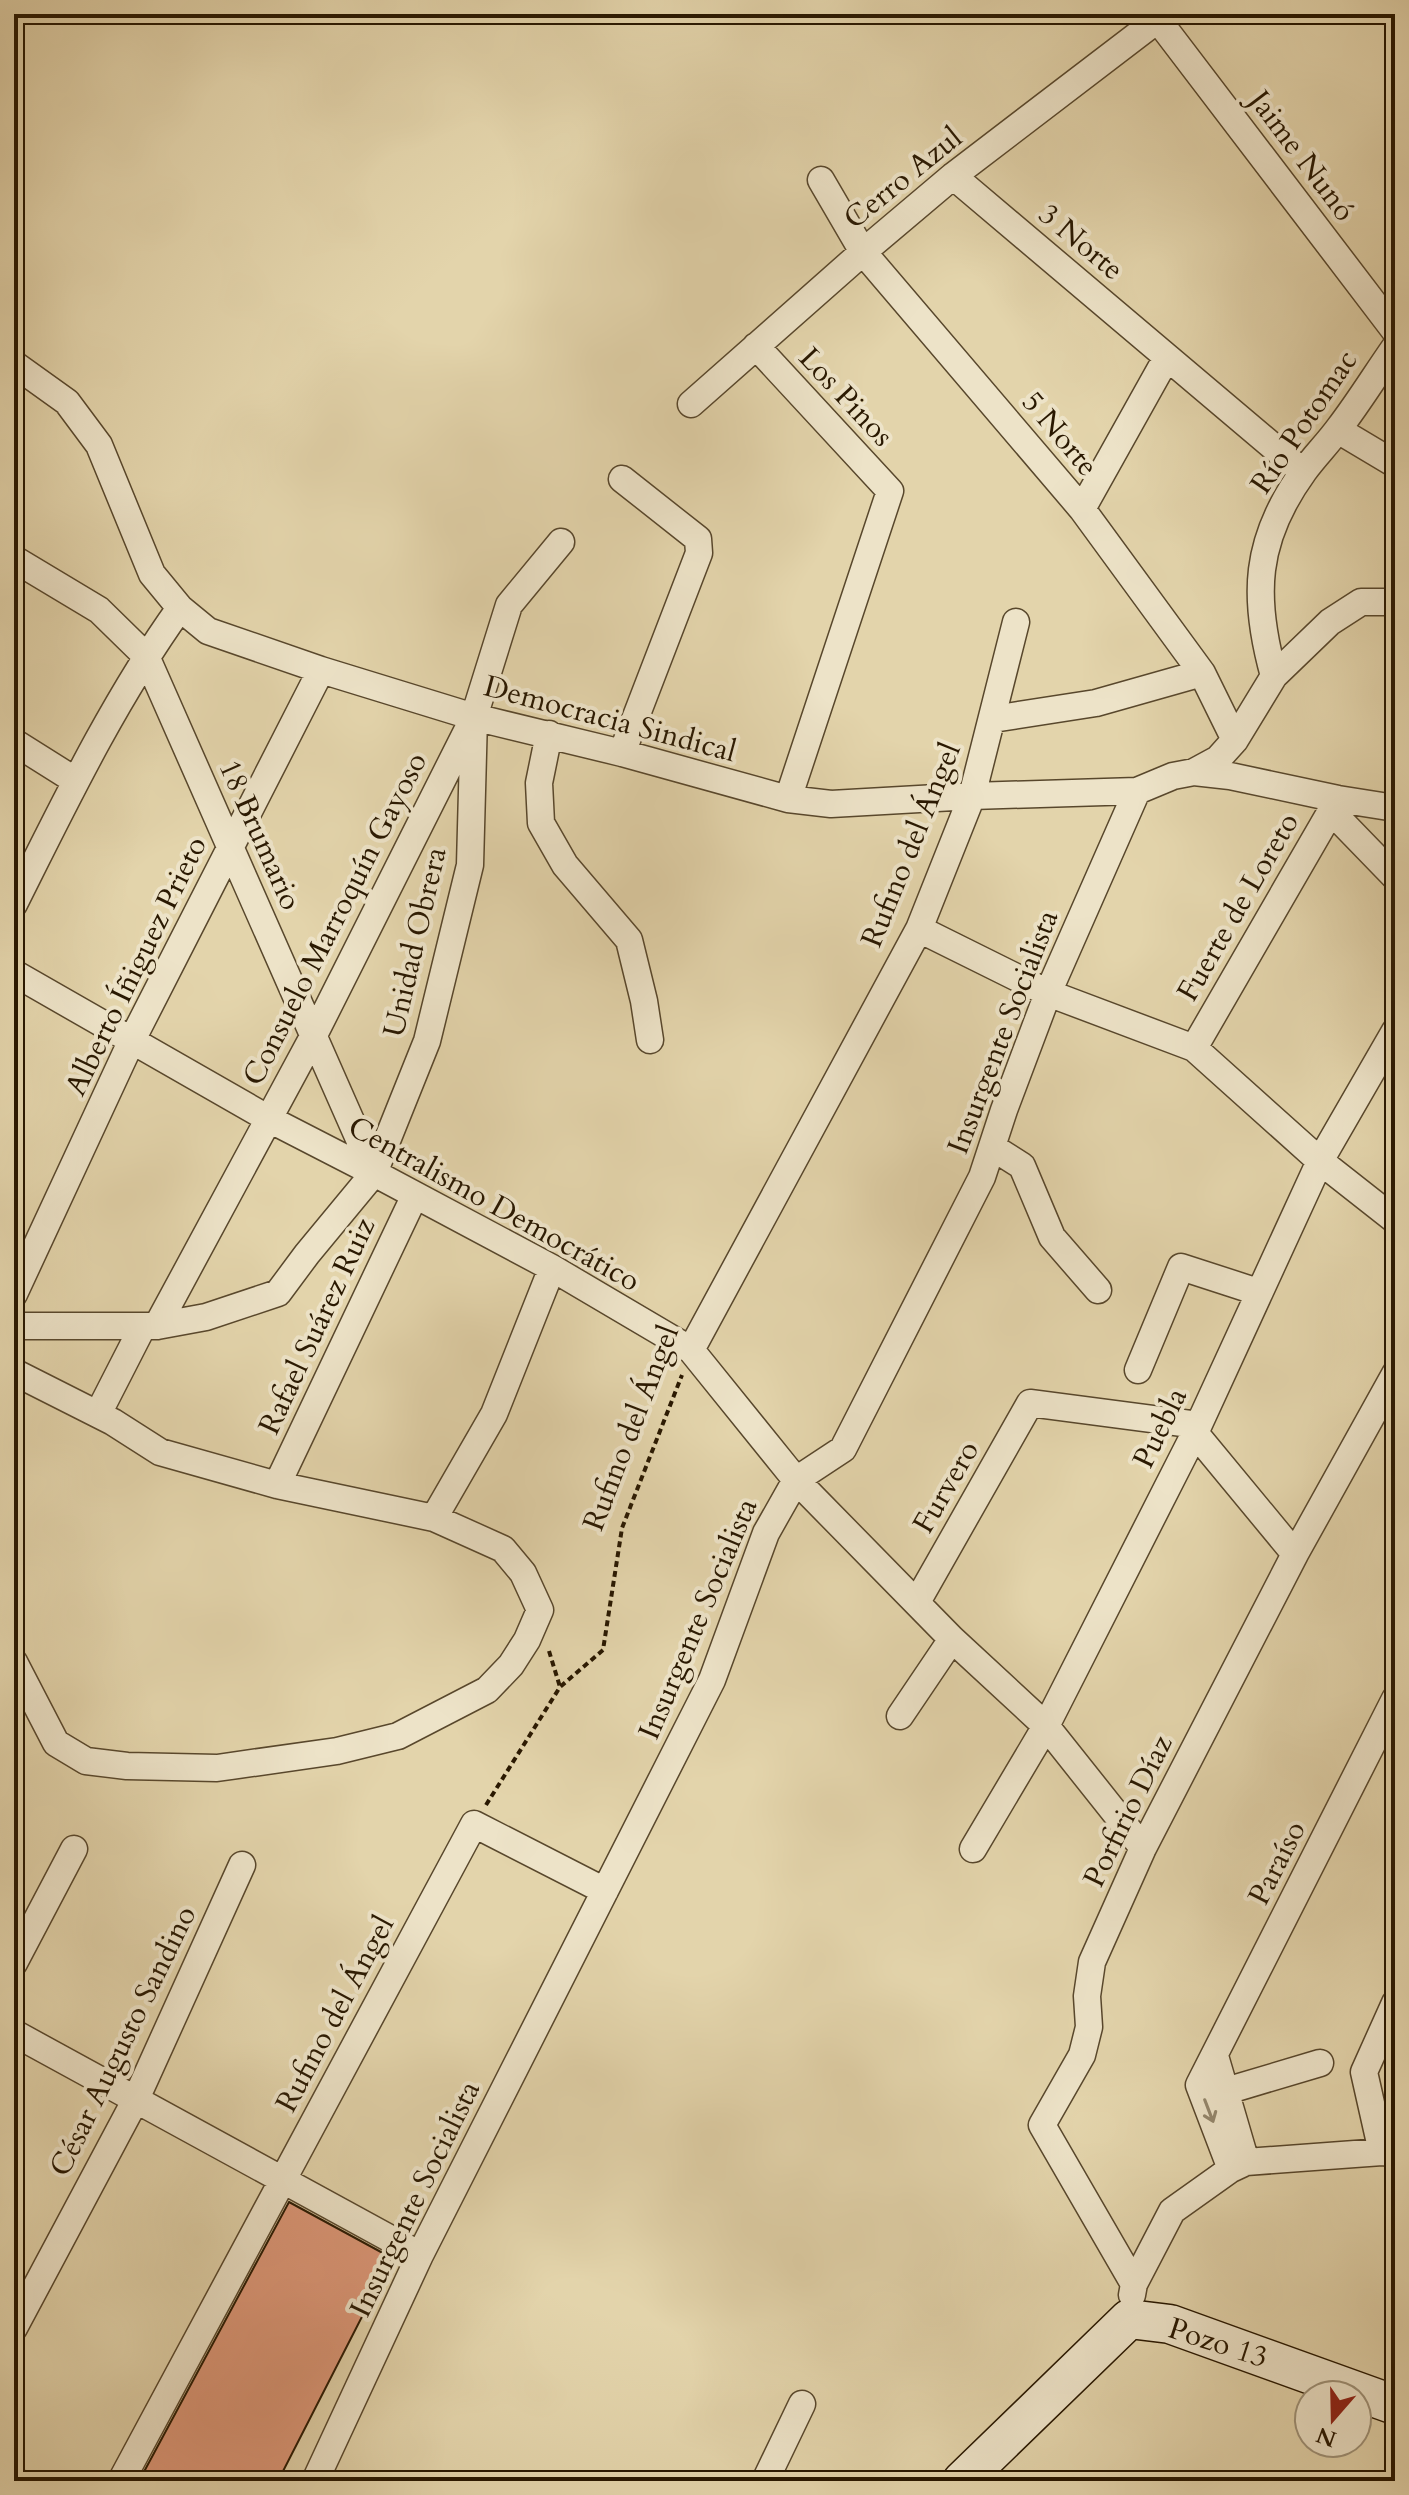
<svg xmlns="http://www.w3.org/2000/svg" width="1409" height="2495" viewBox="0 0 1409 2495" font-family="Cardo,serif">
	<style>
		.building { fill: #dd9778; stroke: #291801; stroke-width: 2 }
		.lines { fill: none; stroke-linecap: round; stroke-linejoin: round }
		.minor-casing { stroke: #58472c; stroke-width: 29 }
		.secondary-casing { stroke: #291801; stroke-width: 41 }
		.path { stroke: #291801; stroke-width: 4; stroke-dasharray: 6 4; stroke-linecap: butt }
		.minor { stroke: #ede3c8; stroke-width: 26 }
		.secondary { stroke: #ede3c8; stroke-width: 38 }
		.oneway { stroke: #95886e }
		.labels { text-anchor: middle; dominant-baseline: central; stroke-width: 8; stroke-linejoin: round; paint-order: stroke }
		.street-label { font-size: 30px; fill: #291801; stroke: #ede3c8 }
	</style>
	<rect width="100%" height="100%" fill="#e3d4ab"/>
	<filter id="stains"><feTurbulence type="fractalNoise" baseFrequency=".0025" numOctaves="4"/><feColorMatrix values="0 0 0 0 .2 0 0 0 0 .09 0 0 0 0 .02 0 0 0 .5 -.17"/></filter>
	<radialGradient id="worn" r=".72"><stop offset=".6" stop-color="#630" stop-opacity="0"/><stop offset="1" stop-color="#630" stop-opacity=".3"/></radialGradient>
	<path class="building" d="M289,2202L392,2258L278,2481H139Z"/>
	<g class="lines">
		<g class="minor-casing">
			<path id="minor" d="M1158,20L1395,331
				M953,176L1303,472
				M821,180L863,252L1082,509L1202,673L1235,740
				M756,346L890,491L788,799
				M14,364L67,402L99,445L152,574L180,608L208,631L321,670L474,717L622,753L788,799L831,804L972,796L1137,791L1173,776L1194,772L1230,776L1338,799L1395,808
				M691,404L863,252L953,176L1165,14
				M1338,430L1395,464
				M1082,509L1167,357
				M14,559L99,610L146,656L374,1173
				M1274,676C1252,597 1254,540 1304,471C1315,456 1328,443 1339,428C1359,402 1376,374 1395,347
				M993,719L1096,703L1202,673
				M549,734L539,783L541,823L565,865L629,940L644,1001L650,1040
				M14,742L76,781
				M622,753L699,553L698,539L622,479
				M1194,772L1218,759L1235,740L1274,676L1330,622L1361,602H1395
				M1331,811L1395,877
				M14,904C65,802 114,700 180,608
				M919,929L1048,993L1194,1048L1320,1161L1395,1220
				M14,973L269,1119L374,1173L552,1268L691,1350L796,1480L952,1639L1046,1726L1143,1848
				M1194,1048L1338,799
				M992,1147L1022,1166L1052,1237L1098,1290
				M14,1294L131,1042L321,670
				M14,1326H157L206,1317L278,1293L307,1254L374,1173L427,1041L470,865L474,717
				M157,1326L314,1035L474,717L509,605L561,542
				M691,1350L919,929L972,796L1016,622
				M1138,1370L1181,1267L1258,1292
				M14,1372L113,1422L160,1452L277,1485L434,1518L503,1549L523,1573L540,1610L527,1640L511,1665L487,1690L398,1736L337,1751L217,1768L127,1766L86,1761L56,1743L14,1662
				M98,1414L143,1326
				M1195,1433L1295,1554
				M277,1485L415,1195
				M434,1518L494,1414L552,1268
				M917,1602L1030,1403L1198,1425
				M900,1716L952,1639
				M973,1849L1046,1726L1195,1433L1320,1161L1395,1031
				M14,1963L74,1849
				M14,2033L420,2255
				M1215,2056L1246,2162
				M1226,2091L1320,2063
				M1382,2152L1364,2072L1395,2003
				M1231,2169L1199,2085L1395,1699
				M1134,2284L1042,2125L1082,2055L1089,2027L1087,1996L1092,1962L1143,1848L1295,1554L1395,1374
				M1132,2295L1134,2284L1172,2211L1231,2169L1246,2162L1382,2152L1395,2154
				M14,2328L136,2099L242,1865
				M14,2480L16,2481
				M121,2481L474,1824L605,1891
				M315,2481L420,2255L712,1680L766,1533L796,1480L843,1449L982,1177L1004,1110L1048,993L1137,791
				M765,2481L802,2404"/>
		</g>
		<g class="secondary-casing">
			<path id="secondary" d="M962,2481L1129,2319L1170,2324L1395,2405"/>
		</g>
		<path class="path" d="M549,1651L560,1687
			M486,1805L560,1687L603,1650L622,1528L682,1375"/>
		<use href="#minor" class="minor"/>
		<use href="#secondary" class="secondary"/>
	</g>
	<defs><path id="oneway-shaft" d="M-6 0H5M1.5-3L5.5 0L1.5 3" fill="none" stroke-width="1.6" stroke-linecap="round" stroke-linejoin="round" transform="scale(2)"/></defs>
	<use class="oneway" href="#oneway-shaft" transform="translate(1209 2111) rotate(69)"/>
	<g class="labels">
		<g class="street-label">
			<text transform="translate(1302 156) rotate(53)">Jaime Nunó</text>
			<text transform="translate(903 178) rotate(-39)">Cerro Azul</text>
			<text transform="translate(1081 242) rotate(40)">3 Norte</text>
			<text transform="translate(846 397) rotate(47)">Los Pinos</text>
			<text transform="translate(1304 422) rotate(-56)">Río Potomac</text>
			<text transform="translate(1060 434) rotate(50)">5 Norte</text>
			<text transform="translate(610 719) rotate(15)">Democracia Sindical</text>
			<text transform="translate(260 835) rotate(66)">18 Brumario</text>
			<text transform="translate(911 845) rotate(-68)">Rufino del Ángel</text>
			<text transform="translate(1238 907) rotate(-60)">Fuerte de Loreto</text>
			<text transform="translate(335 919) rotate(-63)">Consuelo Marroquín Gayoso</text>
			<text transform="translate(415 942) rotate(-77)">Unidad Obrera</text>
			<text transform="translate(136 966) rotate(-64)">Alberto Íñiguez Prieto</text>
			<text transform="translate(1003 1032) rotate(-69)">Insurgente Socialista</text>
			<text transform="translate(494 1204) rotate(29)">Centralismo Democrático</text>
			<text transform="translate(317 1326) rotate(-65)">Rafael Suárez Ruiz</text>
			<text transform="translate(631 1428) rotate(-69)">Rufino del Ángel</text>
			<text transform="translate(1160 1428) rotate(-64)">Puebla</text>
			<text transform="translate(946 1487) rotate(-60)">Furvero</text>
			<text transform="translate(698 1619) rotate(-67)">Insurgente Socialista</text>
			<text transform="translate(1128 1811) rotate(-64)">Porfirio Díaz</text>
			<text transform="translate(1277 1863) rotate(-63)">Paraíso</text>
			<text transform="translate(335 2014) rotate(-62)">Rufino del Ángel</text>
			<text transform="translate(123 2041) rotate(-64)">César Augusto Sandino</text>
			<text transform="translate(415 2199) rotate(-64)">Insurgente Socialista</text>
			<text transform="translate(1218 2343) rotate(18)">Pozo 13</text>
		</g>
	</g>
	<rect width="1409" height="2495" fill="none" stroke="#e3d4ab" stroke-width="48"/>
	<rect x="16" y="16" width="1377" height="2463" fill="none" stroke="#291801" stroke-width="4"/>
	<rect x="24" y="24" width="1361" height="2447" fill="none" stroke="#291801" stroke-width="2"/>
	<g transform="translate(1333 2419) rotate(200)"><circle r="38" fill="#ede3c8" stroke="#9f9278" stroke-width="2"/>
	<path d="M0-6L14 30L0 20L-14 30Z" fill="#8f2418"/>
	<text y="-12" font-size="22" font-weight="bold" text-anchor="middle" fill="#291801">N</text>
	</g>
	<rect width="100%" height="100%" filter="url(#stains)"/>
	<rect width="100%" height="100%" fill="url(#worn)"/>
</svg>
